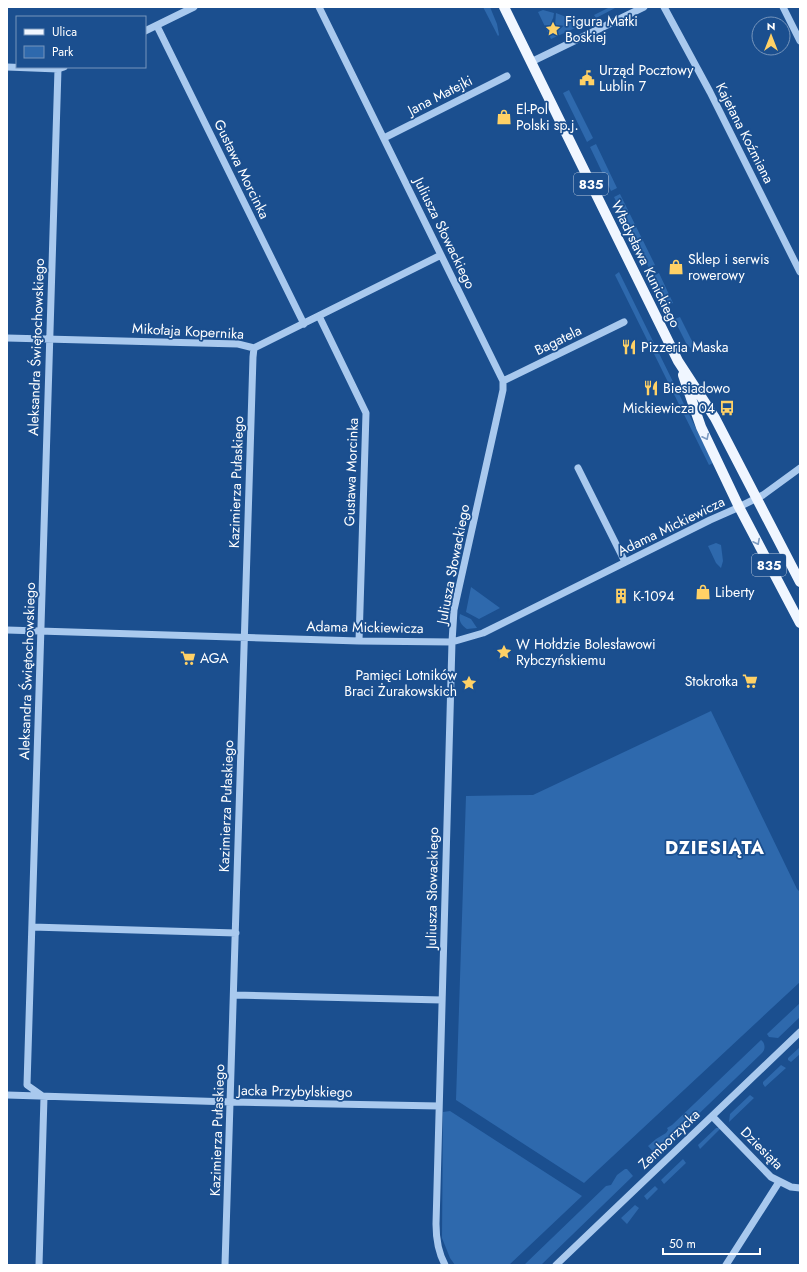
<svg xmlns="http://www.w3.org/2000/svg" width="807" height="1272" viewBox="0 0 807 1272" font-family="Jost,sans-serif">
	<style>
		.green { fill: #2e69ad }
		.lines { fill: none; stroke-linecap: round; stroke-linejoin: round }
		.minor { stroke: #a9c9ee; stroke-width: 7 }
		.major { stroke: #f0f6ff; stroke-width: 10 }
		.oneway { stroke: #7b9ac1 }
		.labels { text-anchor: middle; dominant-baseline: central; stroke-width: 3.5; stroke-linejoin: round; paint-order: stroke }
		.shield { fill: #1b4f8f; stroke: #bbcadd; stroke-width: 1 }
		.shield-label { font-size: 13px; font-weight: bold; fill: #fff }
		.poi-label { font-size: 14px; fill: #fff; stroke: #1b4f8f; text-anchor: start }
		.street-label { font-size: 14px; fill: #fff; stroke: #1b4f8f }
		.district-label { font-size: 18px; font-weight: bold; letter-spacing: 1px; fill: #fff; stroke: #1b4f8f }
	</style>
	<rect width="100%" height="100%" fill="#1b4f8f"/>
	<path class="green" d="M483,7H490L497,24L499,35L498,36Z
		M610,7H617L596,18L594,15Z
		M543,10L554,13L552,25H550V27L556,28V26H555L556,13L584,24L551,39L538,12Z
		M569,90L593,138L587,142L563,93Z
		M596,144L617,188L611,191L590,147Z
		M620,194L655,265L649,268L614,197Z
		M619,272L713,463L709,465L615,275Z
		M659,273L673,303L668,305L653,276Z
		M680,317L697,351L694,352L686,343L675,321V319Z
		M716,543L721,545L723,561L721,568L716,563L708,546Z
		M471,587L500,608L479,619L466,612Z
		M460,614L471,619L477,628L467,629C462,626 458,621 460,614Z
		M711,711L797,889L800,892V982L584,1183L456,1100L466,796L533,795Z
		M800,1003V1017L778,1038L769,1037L767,1034Z
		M761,1040C765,1043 766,1049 762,1053L656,1155L648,1146L656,1139L666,1133L668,1130L667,1128L672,1125Z
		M800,1047V1054L791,1062L788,1060V1058Z
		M781,1065L786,1068L765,1087L763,1084V1082Z
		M750,1095L754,1098L729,1122L730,1114Z
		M450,1111L582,1196L509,1265H455L450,1258L442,1238L443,1112Z
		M716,1128H721L700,1149L698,1145Z
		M683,1159L686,1163L664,1184L661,1180Z
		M625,1169H627L633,1176L541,1265H524L606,1186L611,1185L617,1175Z
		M655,1186L658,1189L647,1200L644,1196Z
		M635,1205L639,1208L627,1224L621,1218Z"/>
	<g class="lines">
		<path class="minor" d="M319,7L503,381V390L454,610L452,642L436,1224C436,1239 438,1252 445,1265
			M664,7L710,92L800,272
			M783,7L800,41
			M157,26L304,324
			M145,31L194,7
			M531,62L644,7
			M7,67L58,69L64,67
			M384,138L507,76
			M319,316L366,413L359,641
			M7,338L238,344L254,348L441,255
			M503,381L624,322
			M578,468L625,562
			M7,630L359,641L452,642L483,633L710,520L735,509L763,495L800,468
			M32,927L236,933
			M234,995L442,1000
			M7,1095L231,1102L439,1106
			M712,1116L771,1177L791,1187L800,1188
			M39,1265L44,1097L27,1085L58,69
			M225,1265C237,962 242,659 253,357L254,348
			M556,1265L800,1032
			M726,1265L779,1182"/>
		<path class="major" d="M504,7L678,361L715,418L800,582
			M683,375L701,427L739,507L800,623"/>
	</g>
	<defs><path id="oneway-chevron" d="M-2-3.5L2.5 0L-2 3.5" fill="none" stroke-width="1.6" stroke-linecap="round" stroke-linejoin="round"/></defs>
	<g class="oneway">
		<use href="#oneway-chevron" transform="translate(706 437) rotate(64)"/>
		<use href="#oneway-chevron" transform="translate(757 542) rotate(63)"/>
	</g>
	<defs>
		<g id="sight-bare" transform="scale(1.2)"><path d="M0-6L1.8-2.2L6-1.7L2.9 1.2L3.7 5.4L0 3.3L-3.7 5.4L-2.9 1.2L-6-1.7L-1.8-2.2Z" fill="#ffd166" stroke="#1b4f8f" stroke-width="2.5" paint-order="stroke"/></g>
		<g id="civic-bare" transform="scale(1.2)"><path d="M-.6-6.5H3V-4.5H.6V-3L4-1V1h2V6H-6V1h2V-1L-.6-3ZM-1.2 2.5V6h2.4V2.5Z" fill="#ffd166" stroke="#1b4f8f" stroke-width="2.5" paint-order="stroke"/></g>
		<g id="shop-bare" transform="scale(1.2)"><path d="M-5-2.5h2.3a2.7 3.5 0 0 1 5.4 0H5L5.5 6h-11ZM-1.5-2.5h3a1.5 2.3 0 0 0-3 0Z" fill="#ffd166" stroke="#1b4f8f" stroke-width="2.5" paint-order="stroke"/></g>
		<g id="restaurant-bare" transform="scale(1.2)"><path d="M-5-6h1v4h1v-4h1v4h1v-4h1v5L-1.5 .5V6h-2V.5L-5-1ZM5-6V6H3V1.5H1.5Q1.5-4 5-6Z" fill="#ffd166" stroke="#1b4f8f" stroke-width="2.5" paint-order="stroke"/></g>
		<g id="bus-bare" transform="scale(1.2)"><path d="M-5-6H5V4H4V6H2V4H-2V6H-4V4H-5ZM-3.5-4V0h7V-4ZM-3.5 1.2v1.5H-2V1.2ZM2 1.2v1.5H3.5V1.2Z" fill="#ffd166" stroke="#1b4f8f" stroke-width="2.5" paint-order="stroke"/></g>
		<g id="building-bare" transform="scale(1.2)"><path d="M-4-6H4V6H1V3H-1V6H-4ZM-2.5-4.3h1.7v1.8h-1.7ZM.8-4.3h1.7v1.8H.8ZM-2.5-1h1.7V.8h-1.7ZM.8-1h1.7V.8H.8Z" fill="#ffd166" stroke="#1b4f8f" stroke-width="2.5" paint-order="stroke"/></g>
		<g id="supermarket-bare" transform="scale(1.2)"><path d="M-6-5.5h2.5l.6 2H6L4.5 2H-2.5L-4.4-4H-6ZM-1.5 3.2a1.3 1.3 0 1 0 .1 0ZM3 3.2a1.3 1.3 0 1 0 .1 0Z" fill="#ffd166" stroke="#1b4f8f" stroke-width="2.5" paint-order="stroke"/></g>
	</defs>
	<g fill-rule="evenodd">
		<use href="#sight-bare" x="553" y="29"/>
		<use href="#civic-bare" x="587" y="78"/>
		<use href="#shop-bare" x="504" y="117"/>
		<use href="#shop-bare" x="676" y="267"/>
		<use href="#restaurant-bare" x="629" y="347"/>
		<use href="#restaurant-bare" x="651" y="388"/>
		<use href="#bus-bare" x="727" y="408"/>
		<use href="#shop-bare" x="703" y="592"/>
		<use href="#building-bare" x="621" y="596"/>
		<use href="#sight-bare" x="504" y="652"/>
		<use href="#supermarket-bare" x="188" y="658"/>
		<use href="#supermarket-bare" x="750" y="681"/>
		<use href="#sight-bare" x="469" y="683"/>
	</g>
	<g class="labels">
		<g class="shield">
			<rect x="574" y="173" width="34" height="22" rx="3"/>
			<rect x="752" y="554" width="34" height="22" rx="3"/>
		</g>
		<g class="shield-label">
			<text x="591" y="184">835</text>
			<text x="769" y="565">835</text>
		</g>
		<g class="poi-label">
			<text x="565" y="21">Figura Matki<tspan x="565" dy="16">Boskiej</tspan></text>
			<text x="599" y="70">Urząd Pocztowy<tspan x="599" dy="16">Lublin 7</tspan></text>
			<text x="516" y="109">El-Pol<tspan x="516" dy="16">Polski sp.j.</tspan></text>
			<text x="688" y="259">Sklep i serwis<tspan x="688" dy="16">rowerowy</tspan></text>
			<text x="641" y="347">Pizzeria Maska</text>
			<text x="663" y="388">Biesiadowo</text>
			<text x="715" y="408" text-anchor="end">Mickiewicza 04</text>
			<text x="715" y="592">Liberty</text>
			<text x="633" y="596">K-1094</text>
			<text x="516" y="644">W Hołdzie Bolesławowi<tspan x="516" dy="16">Rybczyńskiemu</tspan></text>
			<text x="200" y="658">AGA</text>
			<text x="457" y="675" text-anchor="end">Pamięci Lotników<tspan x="457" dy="16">Braci Żurakowskich</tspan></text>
			<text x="738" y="681" text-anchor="end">Stokrotka</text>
		</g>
		<g class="street-label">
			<text transform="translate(440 95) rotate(-27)">Jana Matejki</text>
			<text transform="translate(745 133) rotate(63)">Kajetana Koźmiana</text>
			<text transform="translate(242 169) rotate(64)">Gustawa Morcinka</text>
			<text transform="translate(445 233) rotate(64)">Juliusza Słowackiego</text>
			<text transform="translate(646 264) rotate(64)">Władysława Kunickiego</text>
			<text transform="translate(188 331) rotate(3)">Mikołaja Kopernika</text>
			<text transform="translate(558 340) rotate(-26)">Bagatela</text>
			<text transform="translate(36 347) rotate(-88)">Aleksandra Świętochowskiego</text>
			<text transform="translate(351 472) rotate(-88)">Gustawa Morcinka</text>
			<text transform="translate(236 482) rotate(-88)">Kazimierza Pułaskiego</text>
			<text transform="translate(671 526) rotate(-26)">Adama Mickiewicza</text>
			<text transform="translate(453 564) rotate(-79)">Juliusza Słowackiego</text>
			<text transform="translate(365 627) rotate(1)">Adama Mickiewicza</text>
			<text transform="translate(27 671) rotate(-88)">Aleksandra Świętochowskiego</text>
			<text transform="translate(226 806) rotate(-88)">Kazimierza Pułaskiego</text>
			<text transform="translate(432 888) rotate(-89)">Juliusza Słowackiego</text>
			<text transform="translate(295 1091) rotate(1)">Jacka Przybylskiego</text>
			<text transform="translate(217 1130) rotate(-88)">Kazimierza Pułaskiego</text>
			<text transform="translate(669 1139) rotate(-44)">Zemborzycka</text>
			<text transform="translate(762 1148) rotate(45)">Dziesiąta</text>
		</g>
		<g class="district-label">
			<text x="715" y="848">DZIESIĄTA</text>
		</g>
	</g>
	<rect width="807" height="1272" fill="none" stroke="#ffffff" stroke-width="16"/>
	<rect x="16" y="16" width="130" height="52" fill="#1b4f8f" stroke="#7695bc"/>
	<rect x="24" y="29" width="20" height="6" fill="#f0f6ff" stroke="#7695bc"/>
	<text x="52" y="36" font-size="12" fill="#ffffff">Ulica</text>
	<rect x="24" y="46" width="20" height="12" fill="#2e69ad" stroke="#7695bc"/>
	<text x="52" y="56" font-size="12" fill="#ffffff">Park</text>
	<g transform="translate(771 36)"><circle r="19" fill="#1b4f8f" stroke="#7695bc"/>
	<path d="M0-3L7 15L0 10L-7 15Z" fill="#ffd166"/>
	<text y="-6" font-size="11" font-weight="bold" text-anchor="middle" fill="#ffffff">N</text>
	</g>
	<path d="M663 1248v6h97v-6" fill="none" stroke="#ffffff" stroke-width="2"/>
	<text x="669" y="1248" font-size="12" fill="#ffffff" stroke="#1b4f8f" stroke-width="3" paint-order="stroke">50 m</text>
</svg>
